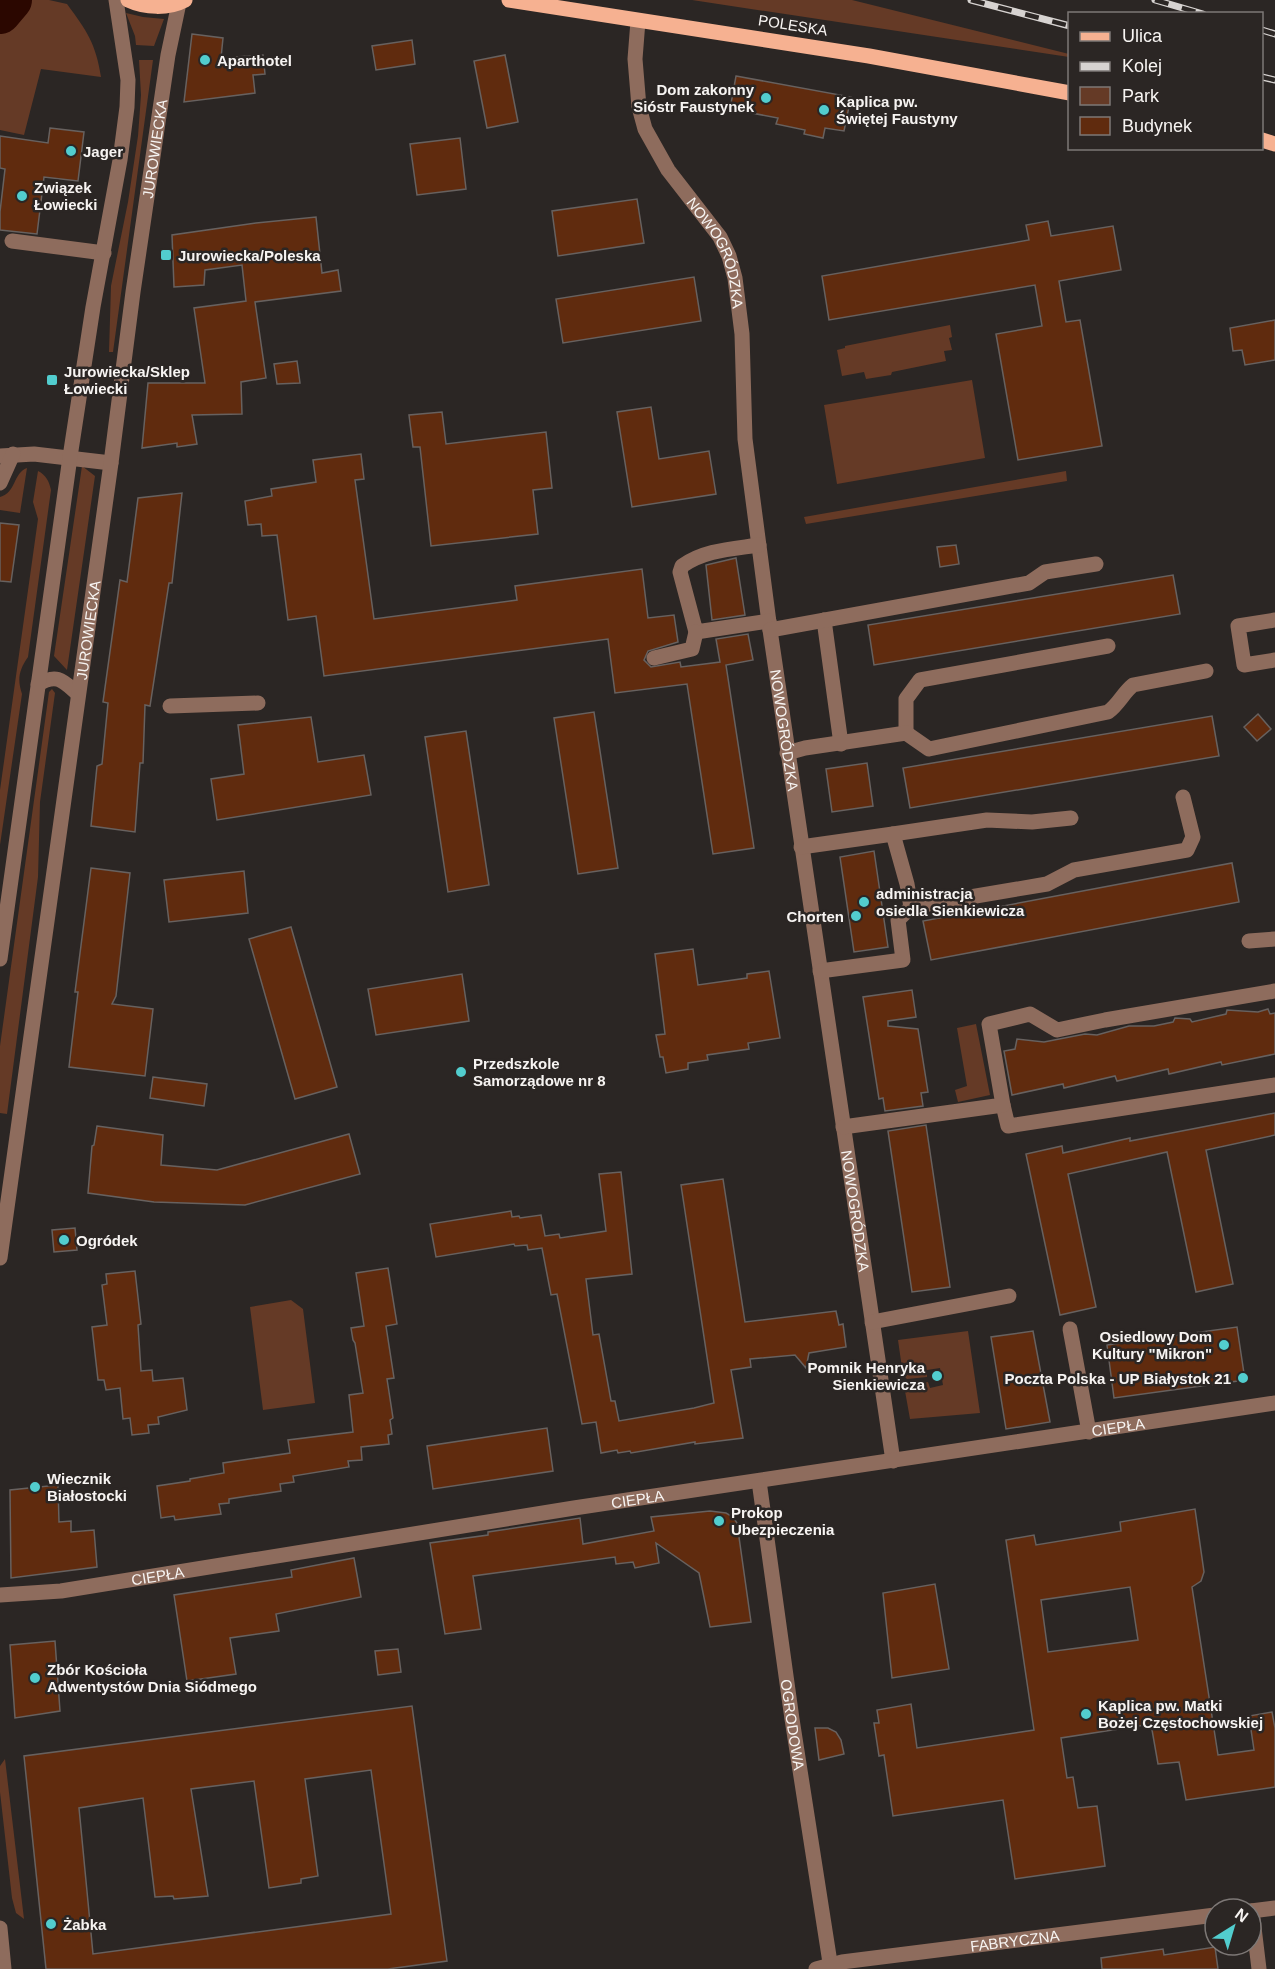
<svg xmlns="http://www.w3.org/2000/svg" width="1275" height="1969" viewBox="0 0 1275 1969" font-family="Arial,sans-serif">
	<style>
		.green { fill: #653a26 }
		.lines { fill: none; stroke-linecap: round; stroke-linejoin: round }
		.river { stroke: #2b0700; stroke-width: 42 }
		.building { fill: #602b0e; stroke: #67615f; stroke-width: 1.5; fill-rule: evenodd }
		.minor { stroke: #8e6c5d; stroke-width: 15 }
		.major { stroke: #f6b191; stroke-width: 15 }
		.rail-casing { stroke: #d7d3d1; stroke-width: 7 }
		.rail { stroke: #2b2624; stroke-width: 4.5; stroke-dasharray: 14; stroke-linecap: butt }
		.poi-dot { fill: #52cdce; stroke: #2b2624; stroke-width: 2 }
		.labels { text-anchor: middle; dominant-baseline: central; stroke-width: 5; stroke-linejoin: round; paint-order: stroke }
		.street-label { font-size: 15px; fill: #f7f4f2; stroke: #2b2624 }
		.poi-label { font-size: 15px; font-weight: bold; fill: #f7f4f2; stroke: #2b2624; text-anchor: start }
	</style>
	<rect width="100%" height="100%" fill="#2b2624"/>
	<path class="green" d="M0,0H49L67,4C87,31 96,44 101,77L41,69L24,135L0,130Z
		M692,0H852L1069,54V57Z
		M126,13L143,17L164,19L154,46L136,45L135,36Z
		M139,60H153L113,352H109L111,286L128,202L138,136L141,95Z
		M950,325L952,337L949,338L952,350L944,351L946,361L892,372L891,375L866,379L864,372L842,376L837,350L845,348V346Z
		M972,380L985,458L837,484L824,405Z
		M82,466L95,476L67,670L54,656Z
		M27,468L20,513L0,510V497C16,493 13,473 27,468Z
		M38,471C46,475 49,481 51,490L28,657C19,670 17,679 22,694L0,845V790L38,519L33,502Z
		M1066,471L1067,481L806,524L804,517Z
		M52,689L55,693L40,802L38,877L7,1114L0,1113V1046L49,692Z
		M976,1024L990,1095L958,1102L955,1090L967,1086L957,1028Z
		M291,1300L303,1309L315,1403L263,1410L250,1307Z
		M968,1331L980,1413L910,1419L905,1391L908,1385L928,1382L930,1388L943,1385L940,1368L927,1370V1377L907,1379L903,1375L898,1340Z
		M5,1759L24,1919L16,1913L12,1898L0,1792V1766Z"/>
	<g class="lines">
		<path class="river" d="M0,13L11,0"/>
	</g>
	<path class="building" d="M192,34L223,38L221,58L263,55L265,74L253,75L255,93L184,102Z
		M412,40L415,64L376,70L372,46Z
		M505,55L518,122L487,128L474,61Z
		M736,76L851,97L844,131L825,128L823,138L804,134L805,130L776,124L778,118L730,109Z
		M50,128L84,132L78,181L44,177L37,234L0,230V212L5,169L0,168V136L48,143Z
		M460,138L466,189L417,195L410,144Z
		M637,199L644,243L558,256L552,211Z
		M316,217L322,273L338,270L341,291L255,302L266,378L241,382L242,414L192,415L197,444L177,447V443L142,448L148,383H205L194,308L246,301L242,265L205,270L204,285L174,287L172,235L256,223Z
		M1048,221L1051,236L1113,226L1121,270L1059,281L1066,322L1080,320L1102,446L1018,460L996,334L1042,326L1035,285L829,320L822,276L1029,240L1026,225Z
		M694,277L701,321L563,343L556,299Z
		M1275,320V360L1245,365L1242,350L1233,351L1230,328Z
		M297,361L300,383L277,384L274,364Z
		M651,407L659,459L709,451L716,494L632,507L617,412Z
		M442,412L446,444L546,432L552,488L533,490L538,534L431,546L420,447H413L409,415Z
		M361,454L364,479L355,480L374,619L517,600L515,586L642,569L648,618L674,615L678,642L648,651L644,660L651,667L680,662L681,667L720,662L716,639L748,634L753,660L726,665L754,848L713,854L687,684L615,693L608,639L324,676L316,616L288,620L277,535L262,536L261,524L248,525L245,501L272,496L271,489L316,482L313,460Z
		M182,493L172,583H169L150,706L145,705L143,763H140L135,832L91,826L97,766L102,764L108,703L103,702L120,580L127,582L138,498Z
		M0,523L19,525L11,582L0,581Z
		M956,545L959,564L940,567L937,547Z
		M736,558L745,615L712,620L706,565Z
		M1173,575L1180,614L874,665L868,625Z
		M594,712L618,868L578,874L554,718Z
		M1258,714L1271,729L1257,741L1244,727Z
		M1212,716L1219,756L910,808L903,768Z
		M311,717L318,762L364,755L371,795L217,820L211,779L244,774L238,725Z
		M466,731L489,885L448,892L425,737Z
		M867,763L873,806L832,812L826,769Z
		M874,851L888,947L854,952L840,857Z
		M1232,863L1239,902L931,960L923,921Z
		M91,868L130,873L116,996L112,1004L153,1009L145,1076L69,1067L78,992H75Z
		M244,871L248,913L169,922L164,880Z
		M291,927L337,1087L295,1099L249,939Z
		M693,949L698,985L747,978V974L769,971L780,1038L748,1043L749,1049L707,1055L708,1060L688,1063V1069L666,1073L663,1057H660L656,1035L665,1034L655,954Z
		M462,974L469,1021L376,1035L368,989Z
		M912,990L916,1017L888,1021V1026L918,1029L928,1092L921,1093L923,1106L885,1111L883,1098L879,1099L863,997Z
		M1268,1009L1270,1014L1275,1013V1054L1222,1065L1221,1062L1169,1074L1168,1069L1117,1081L1115,1076L1064,1088L1063,1084L1012,1095L1004,1051L1015,1049L1017,1039L1044,1042L1085,1034L1097,1035L1129,1026H1154L1173,1022L1175,1018L1190,1019L1192,1022L1226,1014L1227,1010L1258,1012Z
		M153,1077L207,1084L204,1106L150,1098Z
		M1275,1113V1135L1206,1150L1233,1284L1196,1292L1167,1152L1068,1174L1096,1307L1060,1315L1026,1154L1062,1146L1063,1153L1130,1138V1141Z
		M926,1125L950,1287L912,1292L888,1131Z
		M97,1126L163,1135L161,1165L217,1170L349,1134L360,1174L245,1205L154,1202L88,1193L92,1146L94,1145Z
		M621,1172L632,1274L586,1279L593,1335L599,1334L611,1401H615L619,1421L694,1408L714,1403L681,1185L723,1179L745,1322L836,1311L839,1325L843,1324L846,1347L809,1353L806,1368L795,1355L750,1359L751,1367L731,1370L743,1438L695,1444V1442L631,1453L630,1451L618,1453L617,1450L601,1453L596,1422L582,1424L557,1294L551,1295L542,1248L528,1250L527,1245L515,1246L514,1244L436,1257L430,1224L511,1211L512,1217L519,1216L520,1218L541,1215L545,1236L559,1234L560,1238L606,1231L599,1174Z
		M75,1228L77,1250L54,1252L52,1230Z
		M388,1268L397,1324L386,1326L394,1378L387,1379L393,1418L390,1420L392,1434L388,1435L389,1444L361,1447L362,1460L348,1461L349,1467L293,1476L294,1482L280,1484L281,1491L229,1499V1503L219,1504L221,1514L175,1520L174,1516L161,1518L157,1486L190,1481V1479L224,1473L223,1463L290,1453L288,1440L353,1432L349,1395L363,1393L355,1343L353,1340L351,1328L364,1326L356,1273Z
		M135,1271L141,1324L138,1325L141,1371L152,1370L153,1381L183,1378L187,1410L158,1417L159,1424L148,1425L149,1433L132,1435L130,1418L123,1419L120,1388L106,1390L104,1380H98L92,1327L107,1325L102,1285L107,1284L106,1274Z
		M1237,1327L1245,1380L1114,1398L1107,1345Z
		M1033,1331L1050,1422L1006,1429L991,1337Z
		M547,1428L553,1471L433,1489L427,1446Z
		M58,1485L59,1522L71,1521V1532L94,1530L97,1567L11,1578L10,1490Z
		M1195,1509L1204,1572L1201,1581L1192,1587L1218,1755L1254,1750L1249,1716L1272,1712L1275,1728V1787L1186,1800L1179,1762L1158,1764L1151,1724L1061,1738L1067,1778L1073,1777L1078,1808L1097,1806L1105,1866L1015,1879L1003,1800L893,1816L884,1755L879,1756L874,1723H879L877,1710L911,1704L917,1748L1034,1730L1006,1540L1034,1535L1036,1545L1121,1531L1120,1522ZM1130,1587L1138,1640L1048,1652L1041,1600Z
		M710,1511L726,1513L733,1517L737,1523L751,1622L710,1627L699,1573L656,1543L659,1563L635,1568L633,1562L616,1564L615,1557L473,1576L481,1629L445,1634L430,1543L488,1535V1532L580,1518L583,1544L654,1531L651,1517Z
		M354,1558L361,1597L276,1614L279,1631L230,1638L236,1674L187,1681L174,1595L292,1577L291,1570Z
		M935,1584L949,1669L892,1678L883,1593Z
		M55,1641L60,1711L15,1718L10,1645Z
		M398,1649L401,1672L378,1675L375,1651Z
		M412,1706L447,1961L388,1969H46L24,1756ZM371,1770L391,1914L93,1954L79,1808L143,1798L155,1897L173,1896L174,1899L208,1896L191,1789L254,1781L269,1888L301,1883V1879L318,1876L305,1779Z
		M815,1728H828L836,1732L841,1740L844,1754L819,1760Z
		M1215,1947L1218,1969H1102L1101,1958L1163,1949L1164,1955Z"/>
	<g class="lines">
		<g class="minor">
			<path id="s1" d="M638,21L635,59L639,107L645,129L668,170L720,237L729,256L735,278L742,334L745,439L770,630L893,1461"/>
			<path d="M12,241L104,253"/>
			<path d="M0,456L34,454L111,463"/>
			<path d="M0,483L13,454"/>
			<path d="M759,545C732,549 704,550 682,566L680,572L696,632L769,621"/>
			<path d="M824,620L841,744"/>
			<path d="M1275,620L1238,626L1244,665L1275,660"/>
			<path d="M770,630L1029,583L1045,572L1096,564"/>
			<path d="M654,658L692,649L696,632"/>
			<path d="M38,684C58,673 63,681 78,694"/>
			<path d="M170,706L258,703"/>
			<path d="M906,733V699L920,680L1108,646"/>
			<path d="M787,753L805,748L906,733L929,749L1108,712C1119,704 1123,693 1133,685L1206,671"/>
			<path d="M893,834L987,820L1032,822L1071,818"/>
			<path d="M801,847L893,834L907,884L911,907L898,920L903,960L820,971"/>
			<path d="M911,907L1047,884L1074,870L1187,850L1193,837L1183,797"/>
			<path d="M1249,941L1275,939"/>
			<path d="M0,959L70,457L93,307L120,160L127,107L128,80L116,0"/>
			<path d="M1003,1105L1008,1126L1275,1085"/>
			<path d="M843,1127L1003,1105L989,1024L1030,1014L1057,1030L1105,1020L1275,991"/>
			<path id="s2" d="M0,1258L111,463L133,292L168,55L179,3"/>
			<path d="M872,1322L1009,1296"/>
			<path d="M1070,1329L1089,1432"/>
			<path id="s3" d="M759,1481L792,1719L831,1969"/>
			<path id="s4" d="M0,1595L61,1591L574,1508L1275,1403"/>
			<path d="M1251,1911L1275,1908"/>
			<path d="M1252,1911L1259,1969"/>
			<path d="M0,1928L4,1969"/>
			<path id="s5" d="M816,1969L842,1962L1215,1915"/>
		</g>
		<path class="major" d="M128,0C145,8 168,9 185,0
			M509,0L869,56L1070,93
			M1262,140L1275,144"/>
		<g class="rail-casing">
			<path id="rail" d="M971,0L1070,26
				M1155,0L1203,14
				M1262,30L1275,34
				M1262,77L1275,80"/>
		</g>
		<use href="#rail" class="rail"/>
	</g>
	<g class="poi-dot">
		<circle cx="205" cy="60" r="6"/>
		<circle cx="766" cy="98" r="6"/>
		<circle cx="824" cy="110" r="6"/>
		<circle cx="71" cy="151" r="6"/>
		<circle cx="22" cy="196" r="6"/>
		<rect x="160" y="249" width="12" height="12" rx="3"/>
		<rect x="46" y="374" width="12" height="12" rx="3"/>
		<circle cx="864" cy="902" r="6"/>
		<circle cx="856" cy="916" r="6"/>
		<circle cx="461" cy="1072" r="6"/>
		<circle cx="64" cy="1240" r="6"/>
		<circle cx="1224" cy="1345" r="6"/>
		<circle cx="937" cy="1376" r="6"/>
		<circle cx="1243" cy="1378" r="6"/>
		<circle cx="35" cy="1487" r="6"/>
		<circle cx="719" cy="1521" r="6"/>
		<circle cx="35" cy="1678" r="6"/>
		<circle cx="1086" cy="1714" r="6"/>
		<circle cx="51" cy="1924" r="6"/>
	</g>
	<g class="labels">
		<g class="street-label">
			<text transform="translate(793 25) rotate(9)">POLESKA</text>
			<text stroke="none"><textPath href="#s2" startOffset="1120">JUROWIECKA</textPath></text>
			<text stroke="none"><textPath href="#s1" startOffset="254">NOWOGRÓDZKA</textPath></text>
			<text stroke="none"><textPath href="#s2" startOffset="634">JUROWIECKA</textPath></text>
			<text stroke="none"><textPath href="#s1" startOffset="740">NOWOGRÓDZKA</textPath></text>
			<text stroke="none"><textPath href="#s1" startOffset="1226">NOWOGRÓDZKA</textPath></text>
			<text stroke="none"><textPath href="#s4" startOffset="1131">CIEPŁA</textPath></text>
			<text stroke="none"><textPath href="#s4" startOffset="645">CIEPŁA</textPath></text>
			<text stroke="none"><textPath href="#s4" startOffset="159">CIEPŁA</textPath></text>
			<text stroke="none"><textPath href="#s3" startOffset="246">OGRODOWA</textPath></text>
			<text stroke="none"><textPath href="#s5" startOffset="201">FABRYCZNA</textPath></text>
		</g>
		<g class="poi-label">
			<text x="217" y="60">Aparthotel</text>
			<text x="754" y="89" text-anchor="end">Dom zakonny<tspan x="754" dy="17">Sióstr Faustynek</tspan></text>
			<text x="836" y="101">Kaplica pw.<tspan x="836" dy="17">Świętej Faustyny</tspan></text>
			<text x="83" y="151">Jager</text>
			<text x="34" y="187">Związek<tspan x="34" dy="17">Łowiecki</tspan></text>
			<text x="178" y="255">Jurowiecka/Poleska</text>
			<text x="64" y="371">Jurowiecka/Sklep<tspan x="64" dy="17">Łowiecki</tspan></text>
			<text x="876" y="893">administracja<tspan x="876" dy="17">osiedla Sienkiewicza</tspan></text>
			<text x="844" y="916" text-anchor="end">Chorten</text>
			<text x="473" y="1063">Przedszkole<tspan x="473" dy="17">Samorządowe nr 8</tspan></text>
			<text x="76" y="1240">Ogródek</text>
			<text x="1212" y="1336" text-anchor="end">Osiedlowy Dom<tspan x="1212" dy="17">Kultury "Mikron"</tspan></text>
			<text x="925" y="1367" text-anchor="end">Pomnik Henryka<tspan x="925" dy="17">Sienkiewicza</tspan></text>
			<text x="1231" y="1378" text-anchor="end">Poczta Polska - UP Białystok 21</text>
			<text x="47" y="1478">Wiecznik<tspan x="47" dy="17">Białostocki</tspan></text>
			<text x="731" y="1512">Prokop<tspan x="731" dy="17">Ubezpieczenia</tspan></text>
			<text x="47" y="1669">Zbór Kościoła<tspan x="47" dy="17">Adwentystów Dnia Siódmego</tspan></text>
			<text x="1098" y="1705">Kaplica pw. Matki<tspan x="1098" dy="17">Bożej Częstochowskiej</tspan></text>
			<text x="63" y="1924">Żabka</text>
		</g>
	</g>
	<rect x="1068" y="12" width="195" height="138" fill="#2b2624" stroke="#7d7876" stroke-width="1.5"/>
	<rect x="1080" y="32" width="30" height="9" fill="#f6b191" stroke="#7d7876" stroke-width="1.5"/>
	<text x="1122" y="42" font-size="18" fill="#f7f4f2">Ulica</text>
	<rect x="1080" y="62" width="30" height="9" fill="#d7d3d1" stroke="#7d7876" stroke-width="1.5"/>
	<text x="1122" y="72" font-size="18" fill="#f7f4f2">Kolej</text>
	<rect x="1080" y="87" width="30" height="18" fill="#653a26" stroke="#7d7876" stroke-width="1.5"/>
	<text x="1122" y="102" font-size="18" fill="#f7f4f2">Park</text>
	<rect x="1080" y="117" width="30" height="18" fill="#602b0e" stroke="#7d7876" stroke-width="1.5"/>
	<text x="1122" y="132" font-size="18" fill="#f7f4f2">Budynek</text>
	<g transform="translate(1233 1927) rotate(37)"><circle r="28" fill="#2b2624" stroke="#7d7876" stroke-width="1.5"/>
	<path d="M0-4.5L10 22L0 15L-10 22Z" fill="#52cdce"/>
	<text y="-9" font-size="16" font-weight="bold" text-anchor="middle" fill="#f7f4f2">N</text>
	</g>
</svg>
